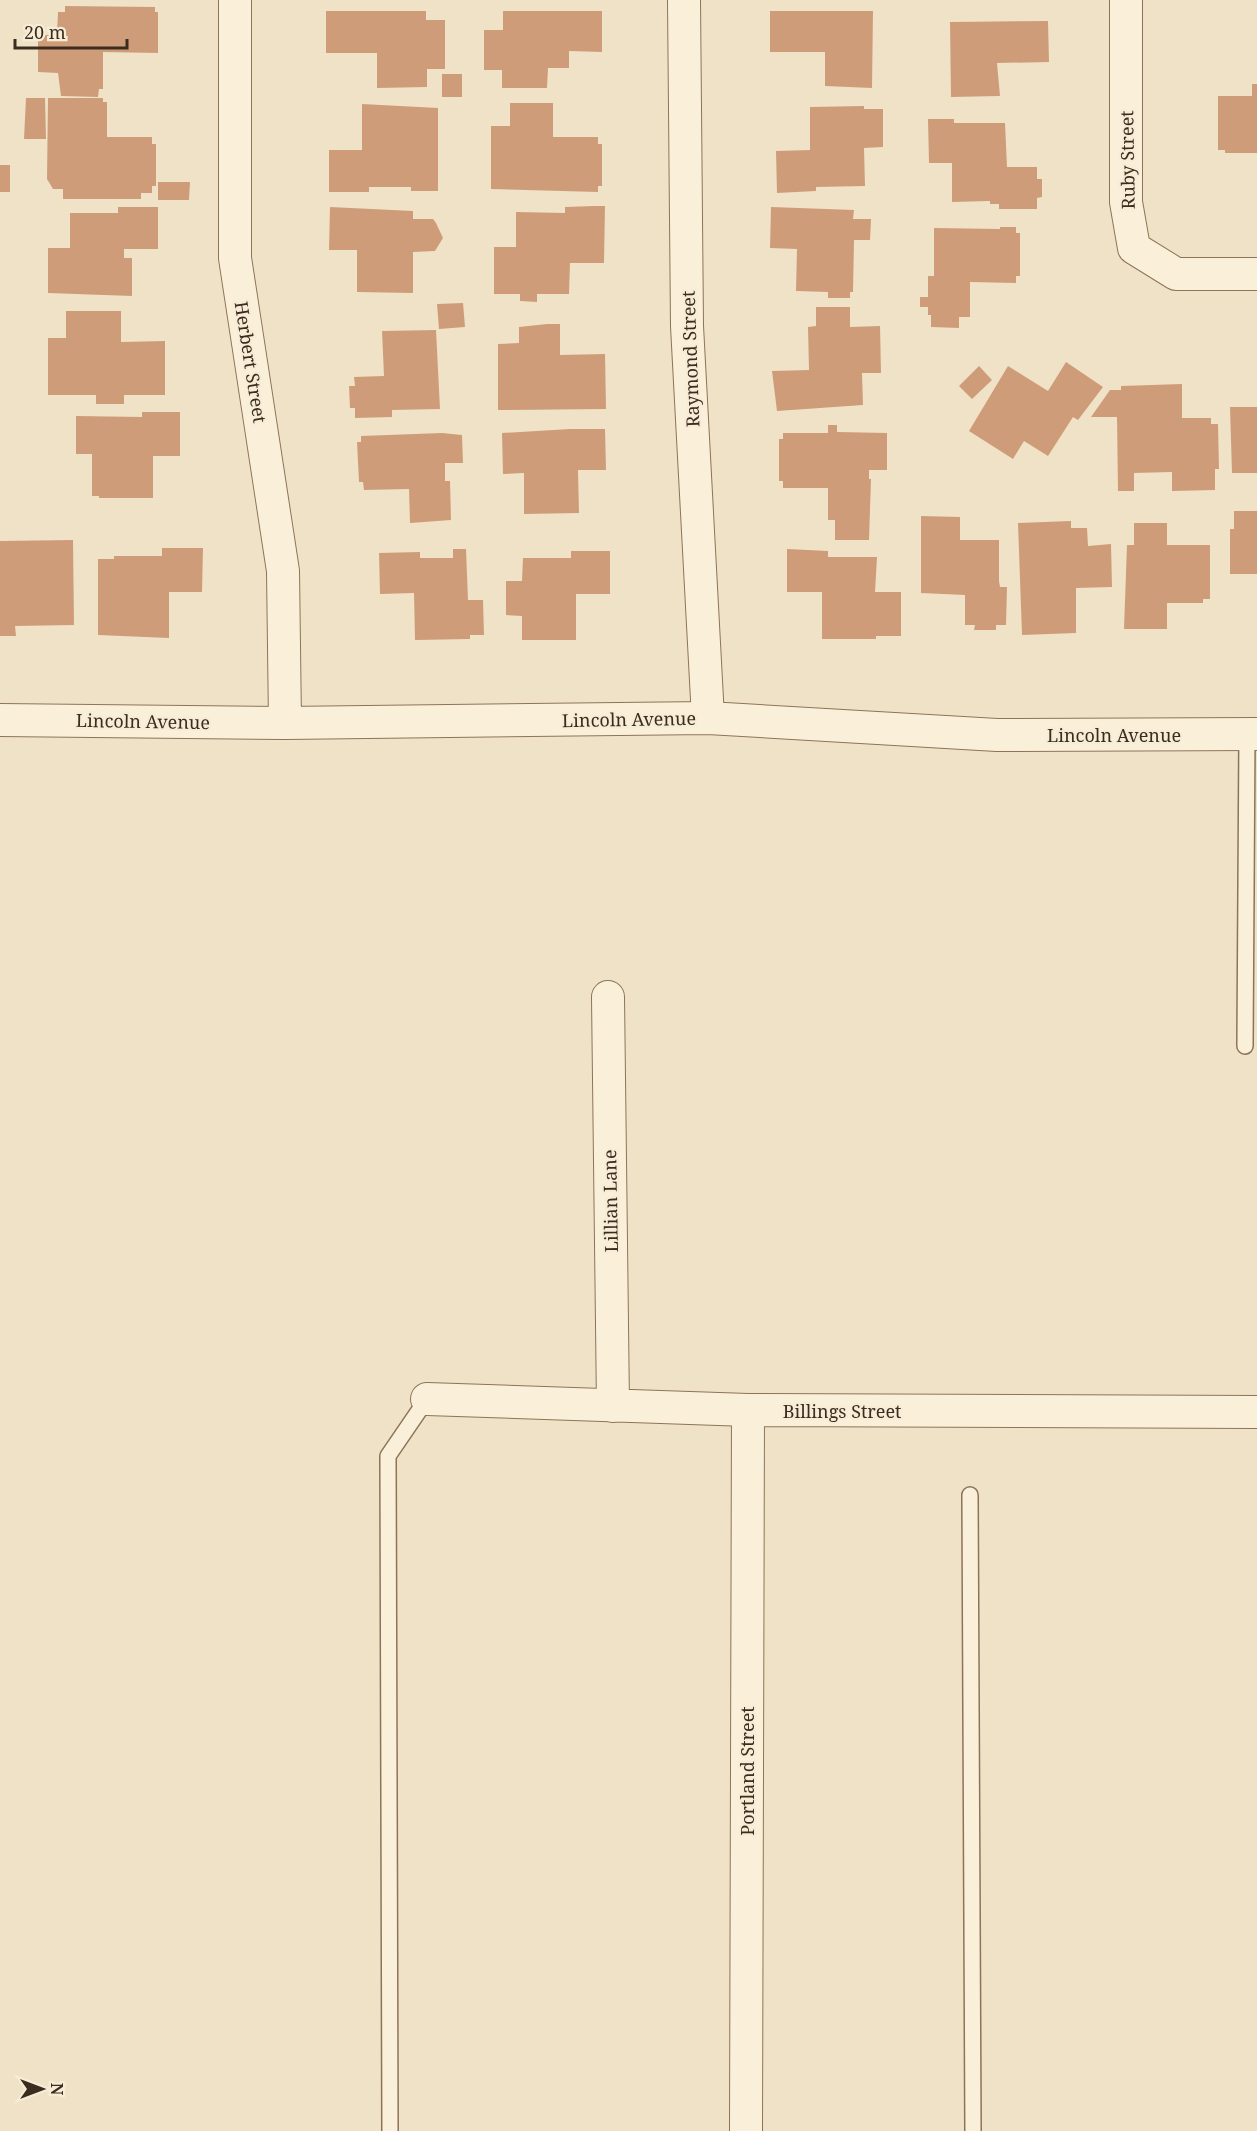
<svg xmlns="http://www.w3.org/2000/svg" width="1257" height="2131" viewBox="0 0 1257 2131" font-family="'Noto Serif',serif">
	<style>
		.building { fill: #cf9c7a }
		.lines { fill: none; stroke-linecap: round; stroke-linejoin: round }
		.service-casing { stroke: #8c745a; stroke-width: 18 }
		.minor-casing { stroke: #8c745a; stroke-width: 34 }
		.service { stroke: #faf0d9; stroke-width: 15 }
		.minor { stroke: #faf0d9; stroke-width: 32 }
		.labels { text-anchor: middle; dominant-baseline: central; stroke-width: 4.5; stroke-linejoin: round; paint-order: stroke }
		.street-label { font-size: 18px; fill: #3c2c1f; stroke: #f7edd6 }
	</style>
	<rect width="100%" height="100%" fill="#f0e2c6"/>
	<path class="building" d="M65,6L155,7V12H158V53L103,52V89H99L98,97L61,96L58,73L38,72V35H57L58,12H65Z
		M326,11H426V20H445V69H427V87L377,88V53H326Z
		M503,11H602V52L569,51V68H548L547,88H502V70H484V30H503Z
		M770,11H873L872,88L825,86V52H770Z
		M1048,21L1049,62L997,63L1000,96L951,97L950,22Z
		M442,74H462V97H442Z
		M1252,84H1257V153H1225V150H1218V96H1252Z
		M26,98H45L46,139H24Z
		M48,98H103V102H107V137H152V144H156V186H152V193H141V199H63V189H53L47,179Z
		M510,103H553V137H598V144H602V186H598V192L491,189V126H510Z
		M362,104L438,108V191H411V187H369V192H329V150H362Z
		M864,106V109H883V147L864,148L865,186L816,187V191L777,193L776,151L810,150V107Z
		M928,119H954V123H1005L1007,167H1037V179H1042V197L1037,198V209H999V204H990V201L952,202V163H929Z
		M0,165H10V192H0Z
		M158,182H190L189,200H158Z
		M594,206H605L604,263H570L569,294H537V302L520,301V294H494V247H516V212L565,213V207Z
		M118,207H158V249H124V258H132V296L48,293V248H70V213H118Z
		M330,207L413,211V219H433L436,223L443,238L435,251L413,252V293L357,292V250H329Z
		M771,207L854,210L853,219H871L870,240H854L853,292H850V298H828V292L796,291L797,249L770,248Z
		M1000,227H1016V233H1020V276H1016V283L970,282V317H959V328L931,327V315H928V307H920V297H928V276H934V228L1000,229Z
		M463,303L465,327L439,329L437,304Z
		M816,307H850V327L880,326L881,373H862L863,405L777,411L772,371L809,370L808,327L816,326Z
		M66,311H121V342L165,341V395H124V404H96V395H48V338H66Z
		M547,324H560V355L605,354L606,409L498,410V344L519,343V327Z
		M436,330L440,409L392,410V417L355,418V408H350L349,386H355L354,377L384,376L382,331Z
		M1066,362L1103,387L1078,420L1073,417L1048,456L1024,441L1013,459L969,431L1008,366L1048,391Z
		M979,366L992,380L972,399L959,386Z
		M1182,384V418H1211V424H1218L1219,469H1215V490L1172,491V472L1134,473V491H1118L1117,417H1091L1110,390H1121V386Z
		M1230,407H1257V473H1232Z
		M142,412H180V456H153V498H99V496H92V454H76V416L142,417Z
		M828,425H837V432L887,433V470H869V479H871L869,540H835V520H828V488H783V481H779V439H783V433H828Z
		M570,429H605L606,470H578L579,513L524,514V473L503,474L502,433Z
		M442,433L462,435L463,463H445V481H450L451,520L410,523L409,489L364,490L363,482H359L357,442H361V436Z
		M1234,511H1257V574H1230V529H1234Z
		M921,516L960,517V540H999V581L1000,587H1007L1006,625H996V630H974L975,625H965V595L921,593Z
		M1071,521V528H1087L1088,546L1111,544L1112,587L1076,588V633L1022,635L1018,523Z
		M1134,523H1167V545H1210V599H1203V603H1167V629H1124L1127,545H1134Z
		M73,540L74,625L15,626L16,636H0V541Z
		M162,548H203L202,592H169V638L98,635V559H114V556H162Z
		M453,549H466L468,600H483L484,635H470V639L415,640L414,593L380,594L379,553L420,552V558H453Z
		M787,549L828,551V557H877L875,592H901V636H876V639H822V592H787Z
		M571,551H610V594H576V640H522V616L506,615V581H522L523,558H571Z"/>
	<g class="lines">
		<g class="service-casing">
			<path id="service" d="M1245,1046L1247,734
				M970,1495L973,2131
				M390,2131L388,1456L427,1399"/>
		</g>
		<g class="minor-casing">
			<path id="minor" d="M235,0V258L283,571L285,723
				M684,0L687,326L708,718
				M1126,0V202L1134,248L1176,274H1257
				M0,720L285,723L708,718L997,735L1257,734
				M608,997L613,1406
				M427,1399L748,1410L1257,1412
				M746,2131L748,1410"/>
		</g>
		<use href="#service" class="service"/>
		<use href="#minor" class="minor"/>
	</g>
	<g class="labels">
		<g class="street-label">
			<text transform="translate(1127 160) rotate(-91)">Ruby Street</text>
			<text transform="translate(690 359) rotate(-92)">Raymond Street</text>
			<text transform="translate(251 362) rotate(81)">Herbert Street</text>
			<text transform="translate(629 719) rotate(-1)">Lincoln Avenue</text>
			<text transform="translate(143 721) rotate(1)">Lincoln Avenue</text>
			<text x="1114" y="735">Lincoln Avenue</text>
			<text transform="translate(610 1201) rotate(-91)">Lillian Lane</text>
			<text x="842" y="1411">Billings Street</text>
			<text transform="translate(747 1771) rotate(-90)">Portland Street</text>
		</g>
	</g>
	<g transform="translate(42 2089) rotate(90)" stroke="#f7edd6" stroke-width="4.5" paint-order="stroke">
	<path d="M0-4.5L10 22L0 15L-10 22Z" fill="#3c2c1f"/>
	<text y="-9" font-size="16" font-weight="bold" text-anchor="middle" fill="#3c2c1f">N</text>
	</g>
	<path d="M15 39v9h112v-9" fill="none" stroke="#3c2c1f" stroke-width="3"/>
	<text x="24" y="39" font-size="18" fill="#3c2c1f" stroke="#f7edd6" stroke-width="4.5" paint-order="stroke">20 m</text>
</svg>
